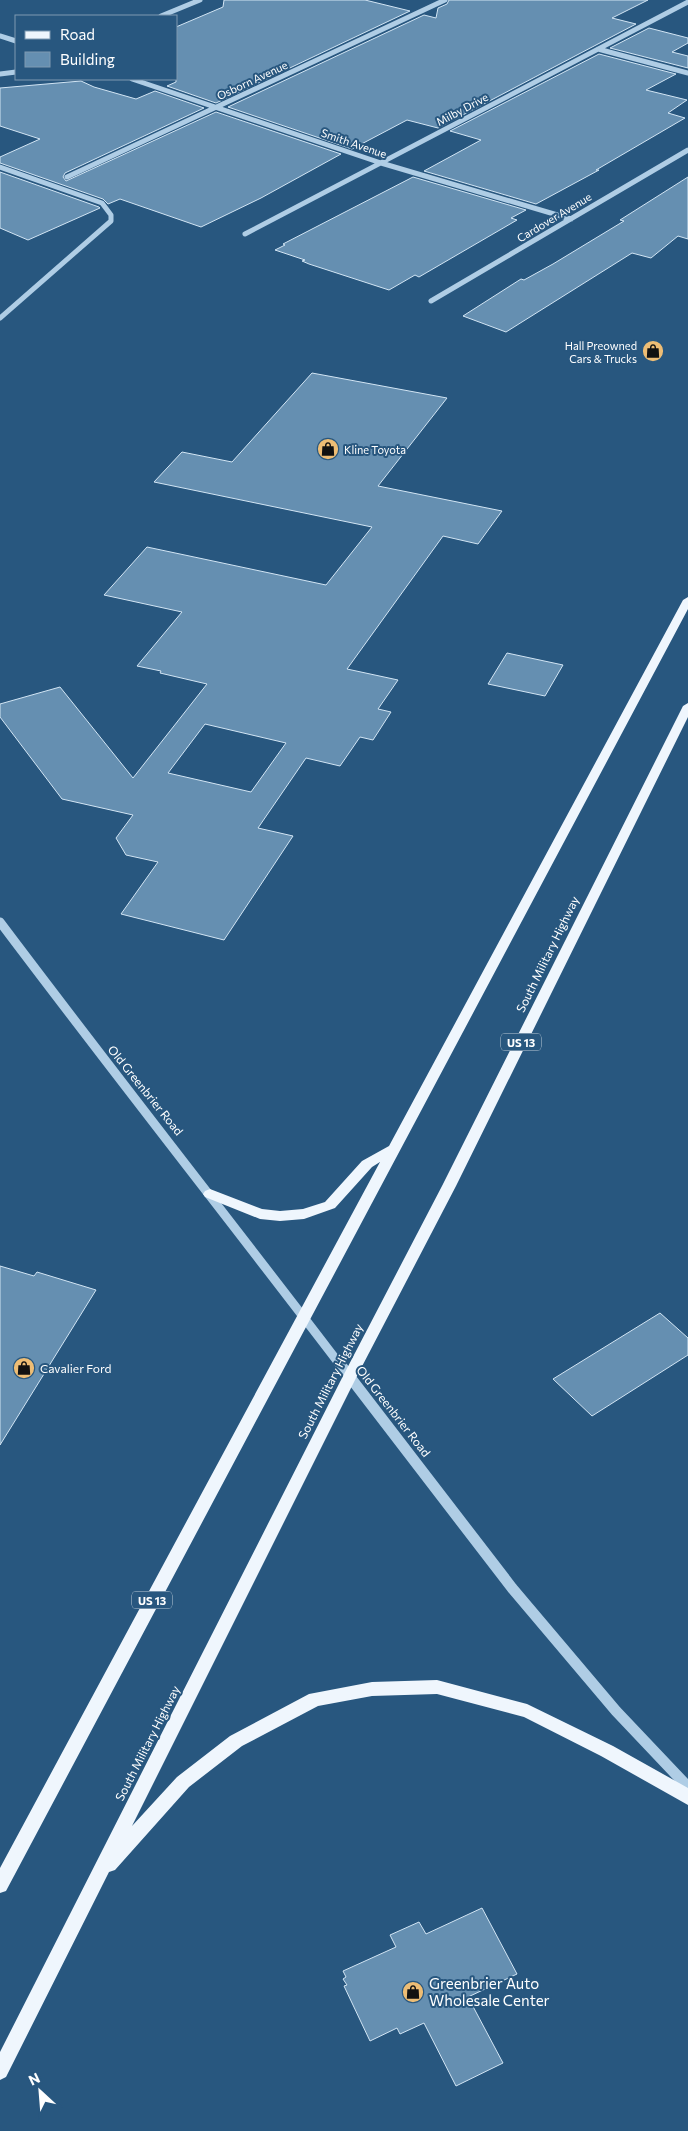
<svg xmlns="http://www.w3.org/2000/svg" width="688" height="2131" viewBox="0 0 688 2131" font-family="Commissioner,sans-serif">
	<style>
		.building { fill: #658fb1; stroke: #d2e5f4; fill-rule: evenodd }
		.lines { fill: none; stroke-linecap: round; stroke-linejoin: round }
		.minor-far2 { stroke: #afcde5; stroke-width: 5 }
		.minor-far1 { stroke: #afcde5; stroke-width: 9 }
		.minor { stroke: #afcde5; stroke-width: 11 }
		.major { fill: #eff6fd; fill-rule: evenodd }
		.labels { text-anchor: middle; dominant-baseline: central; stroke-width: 4; stroke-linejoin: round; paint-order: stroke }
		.far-street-label { font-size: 11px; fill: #fff; stroke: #28577f }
		.far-poi-label { font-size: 11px; fill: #fff; stroke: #28577f; text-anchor: end }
		.shield { fill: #28577f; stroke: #becdd9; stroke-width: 1 }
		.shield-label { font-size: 11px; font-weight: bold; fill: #fff }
		.street-label { font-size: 12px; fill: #fff; stroke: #28577f }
		.poi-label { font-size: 12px; fill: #fff; stroke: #28577f; text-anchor: start }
		.near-poi-label { font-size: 15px; fill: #fff; stroke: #28577f; text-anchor: start }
	</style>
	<rect width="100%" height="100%" fill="#28577f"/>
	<path class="building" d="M224,0H365L410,11L216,103L167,86L176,82V27L223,7Z
		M449,0H648L612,18L636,24L438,128L407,120L352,149L228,107L424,15L436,18L438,8L447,4Z
		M649,28L688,38V43L672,52L688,56V68L610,48Z
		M599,54L676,74L646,90L687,100L668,113L685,118L596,170H599L536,204L424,171L481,140L450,131Z
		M81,81L94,87L136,99L155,91L204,108L65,173L63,177L66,181L216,112L341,154L261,198L201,227L120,199L108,204L103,199L0,163V157L40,139L0,126V88Z
		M0,172L99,207L100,208L28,240L0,228Z
		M413,177L526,210L511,218L517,220L419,277L415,275L389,290L309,264L302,261L305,260L275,250L285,245L283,244Z
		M688,177V239L678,236L651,258L632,253L506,332L463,316L521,279L524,280L553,264L624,221L620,220Z
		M312,373L447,398L378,486L502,511L478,544L443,536L347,669L398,680L378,709L391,712L373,740L360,737L340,766L306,758L258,828L293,836L224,940L121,914L158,862L126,855L116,838L133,815L62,799L0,717V704L60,687L133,778L207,684L160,673L161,671L137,666L182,612L104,595L147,547L326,585L372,527L154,482L182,452L232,462ZM205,724L286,743L251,792L168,773Z
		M507,653L563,665L545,696L488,684Z
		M0,1266L34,1276L37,1272L96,1290L0,1445Z
		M660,1313L688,1338V1355L592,1416L553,1379Z
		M482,1908L517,1974L468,1997L503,2063L456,2086L424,2023L400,2034L397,2028L370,2041L344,1986L347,1985L343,1979L346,1977L343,1971L396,1947L390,1935L419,1922L426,1934Z"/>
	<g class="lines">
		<path class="minor-far2" d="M161,16L200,0
			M0,36L16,41
			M598,49L688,73
			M0,74L16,72
			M132,79L381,163L571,219
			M0,167L102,203L111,215V221L0,318
			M67,177L445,0
			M245,234L688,2
			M431,301L688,150"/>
		<path class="minor-far1" d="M0,922C112,1071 228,1218 341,1366"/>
		<path class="minor" d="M340,1364L512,1588L616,1711L688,1787"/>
		<path class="major" d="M688,597V609L6,1891L0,1893V1868L380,1162L372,1167L335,1208L304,1219L280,1221L260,1219L205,1197L203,1194L205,1191L210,1189L262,1209L280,1211L303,1209L325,1202L362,1161L389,1146L683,600Z
			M688,703V717L456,1186L357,1376L132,1826L177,1777L230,1736L309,1694L372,1682L437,1680L527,1704L613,1746L688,1788V1805L601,1756L524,1717L437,1694L372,1696L318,1706L242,1746L189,1787L115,1870L109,1872L6,2077L0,2080V2052L343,1376L442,1186L683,706Z"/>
	</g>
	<defs>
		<g id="shop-disc" transform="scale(1.125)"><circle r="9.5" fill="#edbd75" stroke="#28577f"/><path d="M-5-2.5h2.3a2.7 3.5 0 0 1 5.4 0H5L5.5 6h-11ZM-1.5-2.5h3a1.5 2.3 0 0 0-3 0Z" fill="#111"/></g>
	</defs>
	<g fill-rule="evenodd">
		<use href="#shop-disc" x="653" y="351"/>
		<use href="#shop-disc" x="328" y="449"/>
		<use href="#shop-disc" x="24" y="1368"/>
		<use href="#shop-disc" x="413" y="1992"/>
	</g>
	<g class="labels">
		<g class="far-street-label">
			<text transform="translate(252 80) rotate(-25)">Osborn Avenue</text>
			<text transform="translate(462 109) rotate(-28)">Milby Drive</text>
			<text transform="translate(354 143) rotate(19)">Smith Avenue</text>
			<text transform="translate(554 217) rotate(-31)">Cardover Avenue</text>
		</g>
		<g class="far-poi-label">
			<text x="637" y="345">Hall Preowned<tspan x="637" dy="13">Cars &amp; Trucks</tspan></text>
			<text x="344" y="449" text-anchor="start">Kline Toyota</text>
		</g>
		<g class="shield">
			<rect x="501" y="1033.5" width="40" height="17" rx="4"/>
			<rect x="132" y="1591.5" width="40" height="17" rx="4"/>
		</g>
		<g class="shield-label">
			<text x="521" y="1042">US 13</text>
			<text x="152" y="1600">US 13</text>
		</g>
		<g class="street-label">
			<text transform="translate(547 954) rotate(-64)">South Military Highway</text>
			<text transform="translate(146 1090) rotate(51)">Old Greenbrier Road</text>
			<text transform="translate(330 1381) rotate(-63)">South Military Highway</text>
			<text transform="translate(394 1411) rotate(52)">Old Greenbrier Road</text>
			<text transform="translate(147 1743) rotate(-63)">South Military Highway</text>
		</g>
		<g class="poi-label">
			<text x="40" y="1368">Cavalier Ford</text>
		</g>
		<g class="near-poi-label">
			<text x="429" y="1983">Greenbrier Auto<tspan x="429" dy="17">Wholesale Center</tspan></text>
		</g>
	</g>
	<rect x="15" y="15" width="162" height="65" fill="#28577f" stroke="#7e9ab2"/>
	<rect x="25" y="31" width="25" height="8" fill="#eff6fd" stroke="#7e9ab2"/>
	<text x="60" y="40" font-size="15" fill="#ffffff">Road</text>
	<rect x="25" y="52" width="25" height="15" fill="#658fb1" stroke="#7e9ab2"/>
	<text x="60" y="65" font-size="15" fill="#ffffff">Building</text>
	<g transform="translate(40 2091) rotate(334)" stroke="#28577f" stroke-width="4" paint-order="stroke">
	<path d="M0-4L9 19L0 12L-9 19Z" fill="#ffffff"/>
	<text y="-8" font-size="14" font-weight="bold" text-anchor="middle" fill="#ffffff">N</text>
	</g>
</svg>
